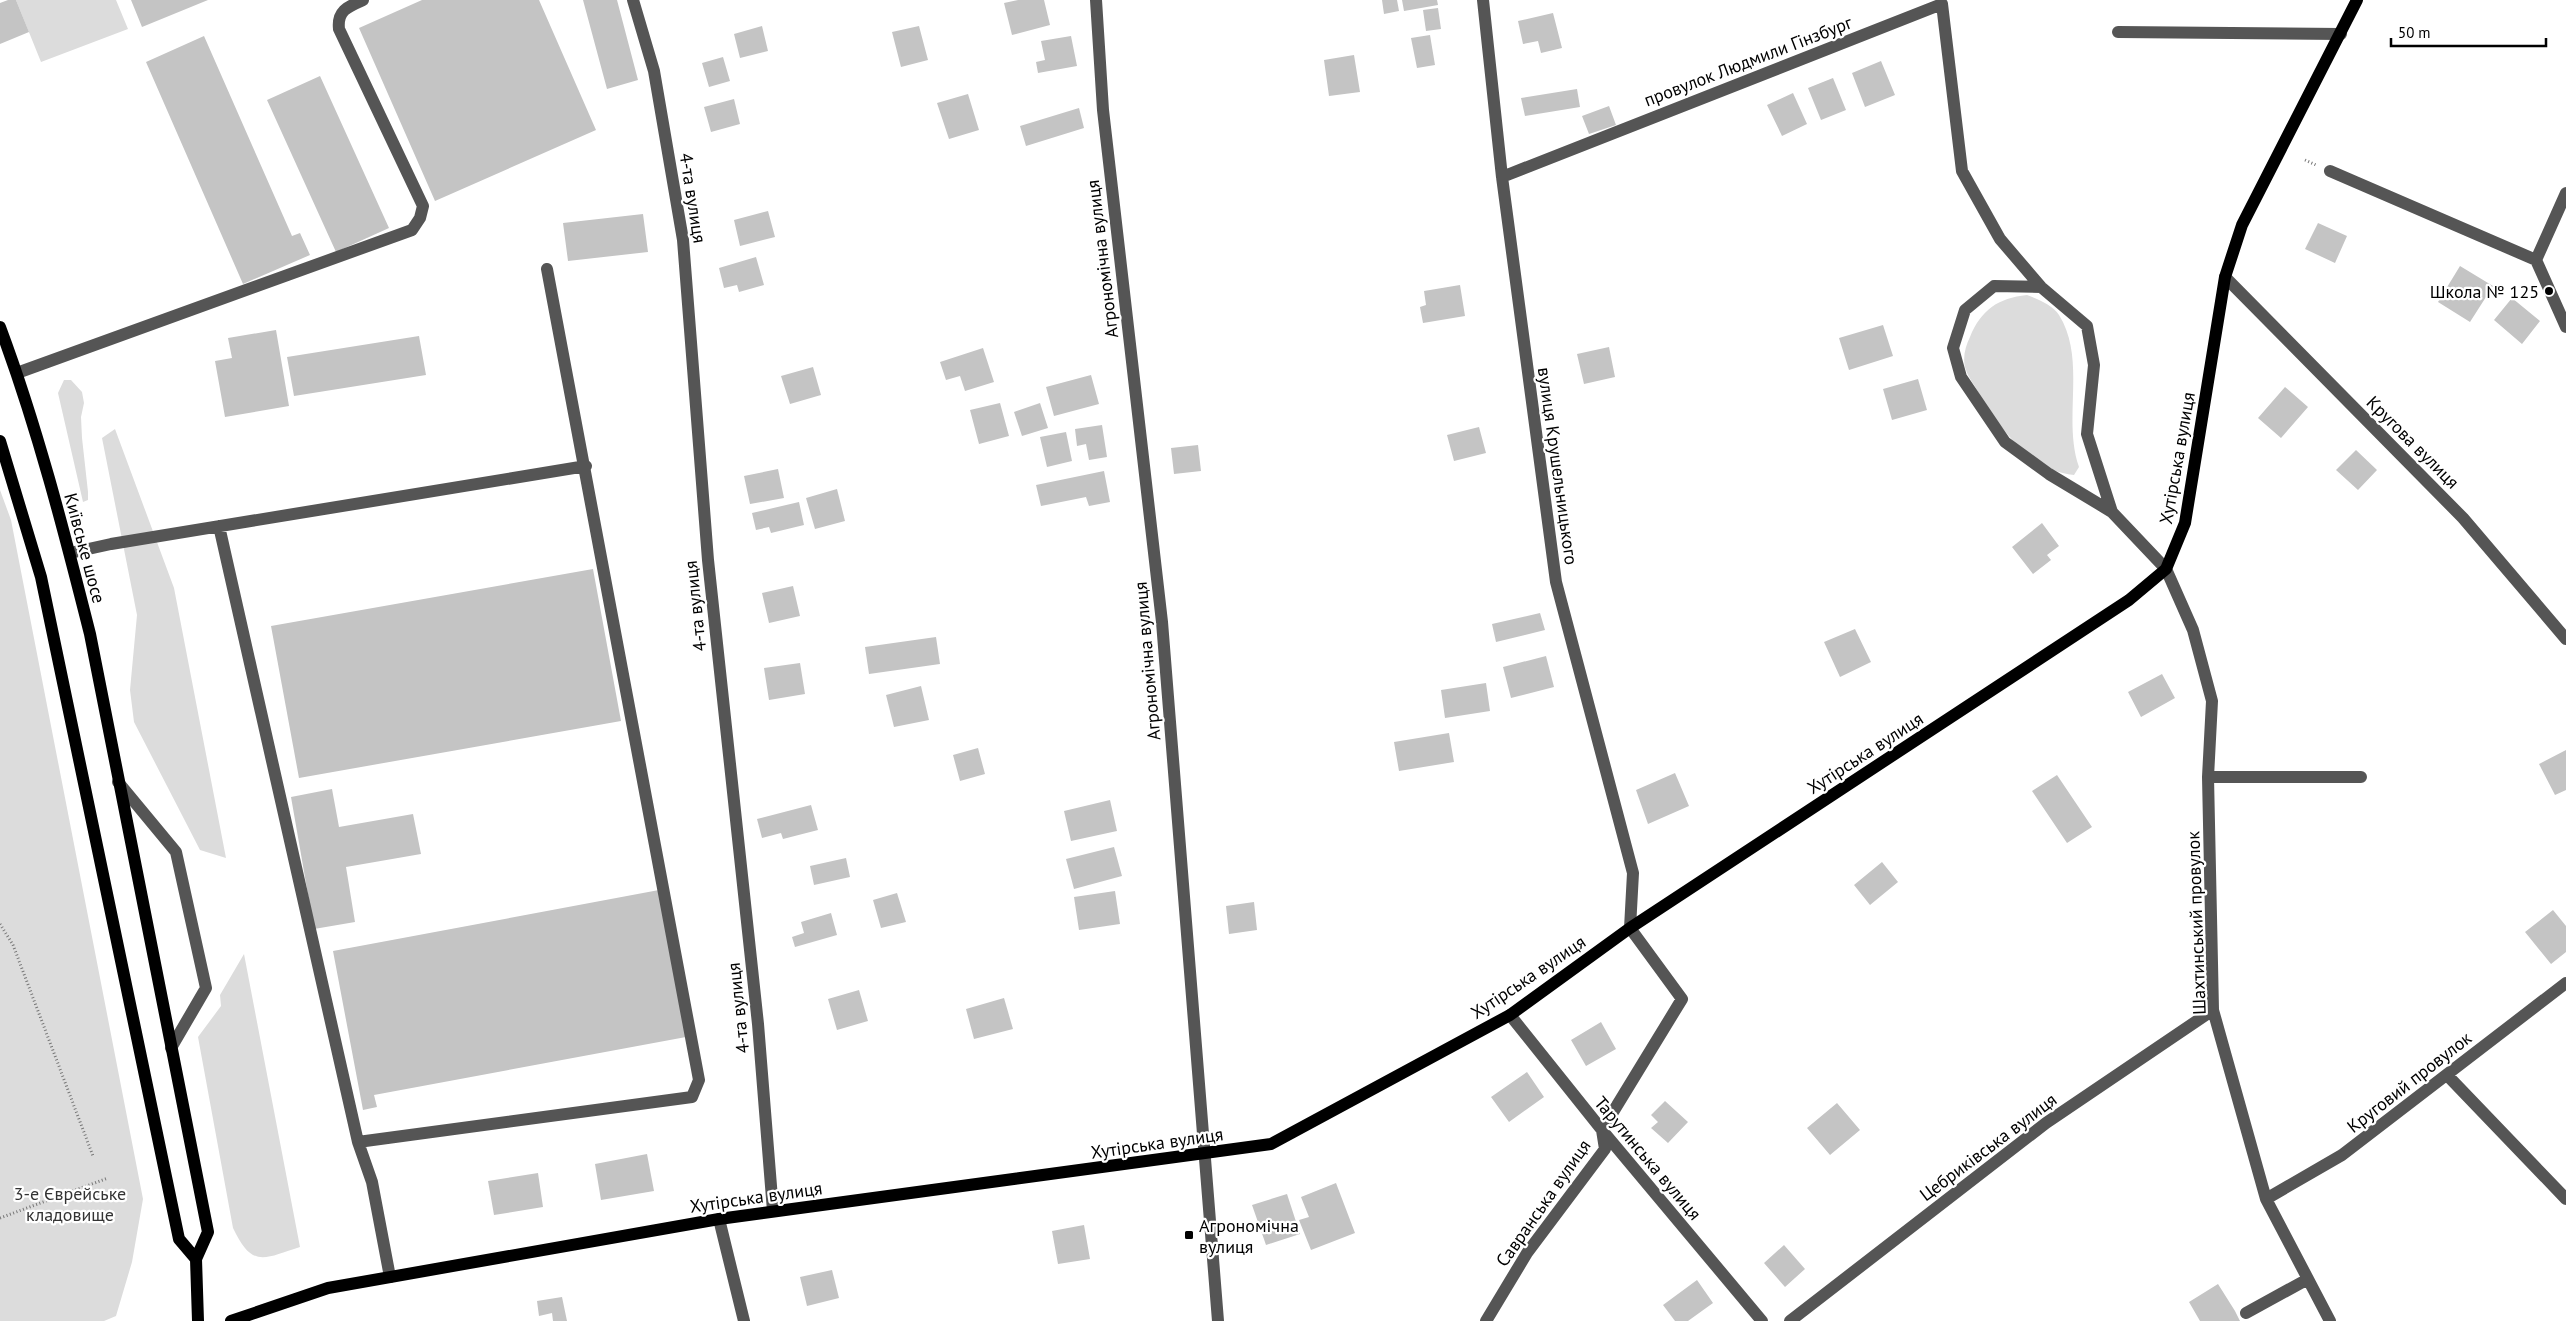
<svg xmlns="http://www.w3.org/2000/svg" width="2566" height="1321" viewBox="0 0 2566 1321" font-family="'PT Sans',sans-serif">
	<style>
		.green { fill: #dcdcdc }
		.building { fill: #c4c4c4 }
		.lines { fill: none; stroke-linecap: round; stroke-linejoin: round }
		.path { stroke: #777; stroke-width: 3; stroke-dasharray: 1 2.5; stroke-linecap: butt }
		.minor { stroke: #555; stroke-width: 12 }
		.major { stroke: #000; stroke-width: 12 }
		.poi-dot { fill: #000; stroke: #fff; stroke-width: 2 }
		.labels { text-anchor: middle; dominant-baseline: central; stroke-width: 4.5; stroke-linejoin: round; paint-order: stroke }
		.street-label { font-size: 18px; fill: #000; stroke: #fff }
		.poi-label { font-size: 18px; fill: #000; stroke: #fff; text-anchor: end }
		.park-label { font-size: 18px; fill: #333; stroke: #fff }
	</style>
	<rect width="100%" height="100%" fill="#fff"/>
	<path class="green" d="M16,0H116L128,29L41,62Z
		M2027,295C2037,299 2053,305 2059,315C2087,360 2062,419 2079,467L2074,475C2030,471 1997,425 1977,390C1974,384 1968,377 1966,370C1962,359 1965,347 1970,337C1981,310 1998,298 2027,295Z
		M64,380H71L82,392L84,403L81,417L82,438L88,492V500L83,502L58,393Z
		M115,429L174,588L226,858L200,850L134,722L130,690L137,615L102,438Z
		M0,490L11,520L143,1199L132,1262L116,1316L104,1321H0Z
		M244,954L300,1247C263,1259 252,1268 233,1228L198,1037L221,1006L220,995Z"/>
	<path class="building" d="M8,0H16L29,32L0,44V3Z
		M131,0H208L142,27Z
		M422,0H539L596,130L435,201L359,28Z
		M583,0H617L638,80L607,89Z
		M1018,0H1044L1050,25L1012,35L1004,3Z
		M1382,0H1397L1399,11L1384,14Z
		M1402,0H1437L1438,5L1404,11Z
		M1438,8L1441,29L1426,31L1423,10Z
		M1553,13L1562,48L1541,53L1538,41L1523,44L1518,21Z
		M762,26L768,51L740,58L734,34Z
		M919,26L928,60L901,67L892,32Z
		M1430,35L1435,65L1417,68L1411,38Z
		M204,36L292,236L300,233L310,255L243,284L146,62Z
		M1071,36L1077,66L1038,73L1036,62L1045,60L1041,41Z
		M1354,55L1360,92L1329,96L1324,60Z
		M723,57L730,81L709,87L702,63Z
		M1881,61L1895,95L1865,107L1852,73Z
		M320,76L389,228L336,252L267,100Z
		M1833,78L1846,110L1821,120L1808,88Z
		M1577,89L1580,107L1525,116L1521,98Z
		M1793,93L1807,124L1782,136L1767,105Z
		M968,94L979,130L949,139L937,103Z
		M734,99L740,124L711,132L704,107Z
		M1609,106L1616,125L1589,134L1582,116Z
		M1079,108L1084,128L1026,146L1020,126Z
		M768,211L775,237L740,246L734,220Z
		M643,214L648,252L568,261L563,223Z
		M2318,223L2347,236L2335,263L2305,249Z
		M756,257L764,285L739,292L737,285L724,288L719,268Z
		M2460,266L2493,286L2470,322L2438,302Z
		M1460,285L1465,316L1423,323L1420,307L1426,305L1424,291Z
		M2512,298L2540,321L2522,344L2494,320Z
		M1883,325L1893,356L1849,370L1839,338Z
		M276,330L289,406L225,417L215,361L232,358L228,338Z
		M419,336L426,375L294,396L287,357Z
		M1609,347L1615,377L1584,384L1577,354Z
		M983,348L994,382L965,391L960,376L946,380L940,362Z
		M813,367L821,395L790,404L781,376Z
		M1091,375L1099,404L1054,416L1046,387Z
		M1918,379L1927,410L1892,420L1883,389Z
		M2285,387L2308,407L2281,438L2258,418Z
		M1000,403L1009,436L979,444L970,410Z
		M1040,403L1048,428L1022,436L1014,412Z
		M1102,425L1107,457L1089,460L1086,444L1077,446L1075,429Z
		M1479,427L1486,453L1454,461L1447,435Z
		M1066,432L1072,461L1047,467L1040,437Z
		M1198,445L1201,471L1174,474L1171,448Z
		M2356,450L2377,470L2358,490L2336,470Z
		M778,469L784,498L750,504L744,476Z
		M1104,471L1110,502L1089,506L1086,497L1041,506L1036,485Z
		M837,489L845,521L815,529L806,498Z
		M799,502L804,525L771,533L769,527L756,530L752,513Z
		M2042,523L2059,546L2047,555L2051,560L2033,574L2012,547Z
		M593,569L621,721L299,778L271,626Z
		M793,586L800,616L769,623L762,593Z
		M1540,613L1545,630L1496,642L1492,624Z
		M1855,629L1871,662L1840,677L1824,642Z
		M936,637L940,664L869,674L865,647Z
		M1546,656L1554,687L1511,698L1503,667Z
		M800,663L805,694L769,700L764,668Z
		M2162,674L2175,698L2141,717L2128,692Z
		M1486,683L1490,711L1445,718L1441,690Z
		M921,686L929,720L894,727L886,695Z
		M1449,733L1454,762L1399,771L1394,742Z
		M978,748L985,774L960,781L953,755Z
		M2566,750V790L2555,795L2539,764Z
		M1675,773L1689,806L1648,824L1636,790Z
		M2057,775L2092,827L2067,843L2032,791Z
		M332,789L339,827L413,814L421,854L346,867L355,922L314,929L291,797Z
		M1110,800L1117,831L1071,841L1064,811Z
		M811,805L818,830L783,839L781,833L762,838L757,819Z
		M1114,847L1122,876L1074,889L1066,859Z
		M846,858L850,877L814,885L810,866Z
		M1882,862L1898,882L1870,905L1854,885Z
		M659,890L686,1037L374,1095L377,1107L363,1110L333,951Z
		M1115,891L1120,924L1079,930L1074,897Z
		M897,893L906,922L881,928L873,900Z
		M1254,902L1257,930L1229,934L1226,906Z
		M2553,910L2566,926V952L2551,964L2525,932Z
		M831,913L837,935L795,947L792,937L804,933L801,922Z
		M859,990L868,1021L837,1030L828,999Z
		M1004,998L1013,1029L974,1039L966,1009Z
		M1601,1022L1616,1049L1586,1066L1571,1040Z
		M1527,1072L1544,1097L1509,1122L1491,1097Z
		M1665,1101L1688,1122L1668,1143L1651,1128L1658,1122L1651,1115Z
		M1837,1103L1860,1130L1830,1155L1807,1128Z
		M647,1154L654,1191L601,1200L595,1164Z
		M538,1173L543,1207L494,1215L488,1181Z
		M1336,1183L1355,1233L1311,1250L1299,1220L1309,1217L1301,1197Z
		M1287,1194L1300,1234L1266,1245L1252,1205Z
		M1084,1225L1090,1259L1058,1264L1052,1231Z
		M1784,1245L1805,1269L1785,1287L1764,1263Z
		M832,1270L839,1298L807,1306L800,1277Z
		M1697,1280L1713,1303L1688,1321H1675L1663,1305Z
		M2218,1284L2235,1311L2240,1321H2200L2189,1302Z
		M562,1297L567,1321H553L552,1313L539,1316L537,1301Z"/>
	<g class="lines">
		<path class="path" d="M2305,160L2316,165
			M0,924L13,945L93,1156
			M0,1218L108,1178"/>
		<path class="minor" d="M633,0L654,71L683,240L708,560L758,1024L773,1211
			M1096,0L1103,110L1162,622L1218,1321
			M1483,0L1502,177L1556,582L1633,873L1630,928L1682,999L1602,1130L1605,1149L1527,1253L1486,1321
			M2118,32L2341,34
			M2330,171L2536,260L2566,327
			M1502,177L1942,4L1962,171L2000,239L2041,287L2087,326L2094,365L2087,434L2112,512L2166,569L2193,630L2212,701L2208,777L2213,1010L2266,1199L2330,1321
			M2536,260L2566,193
			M2225,277L2463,518L2566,639
			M2041,287L1994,286L1965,310L1953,348L1961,377L2005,442L2049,474L2112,512
			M17,373L412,230L420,218L423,206L339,29C337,11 347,7 363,0
			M219,526L358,1142L372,1182L390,1277
			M70,553L111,544L586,466
			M2208,777H2361
			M118,782L176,852L206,988L171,1048
			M1510,1015L1602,1130L1762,1321
			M2447,1075L2566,1199
			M358,1142L692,1097L699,1080L547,269
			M2266,1199L2342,1155L2566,983
			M719,1219L744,1321
			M2246,1313L2308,1279
			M1790,1321L2046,1123L2213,1010"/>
		<path class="major" d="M0,327C37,426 64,531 90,634L208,1232L196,1259L198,1321
			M0,441L41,577L179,1239L196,1259
			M231,1321L328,1288L719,1219L1271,1144L1510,1015L1630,928L2129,600L2166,569L2185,523L2225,277L2242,225L2357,0"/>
	</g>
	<g class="poi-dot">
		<circle cx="2549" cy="291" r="5"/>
		<rect x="1184" y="1230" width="10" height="10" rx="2.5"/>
	</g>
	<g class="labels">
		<g class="street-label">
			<text transform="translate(1748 61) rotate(-21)">провулок Людмили Гінзбург</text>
			<text transform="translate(693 198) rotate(81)">4-та вулиця</text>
			<text transform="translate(1102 259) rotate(-97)">Агрономічна вулиця</text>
			<text transform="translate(2413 442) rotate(45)">Кругова вулиця</text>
			<text transform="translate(2177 458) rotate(-80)">Хутірська вулиця</text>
			<text transform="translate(1558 466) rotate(82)">вулиця Крушельницького</text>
			<text transform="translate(85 548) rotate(75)">Київське шосе</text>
			<text transform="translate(695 606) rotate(-96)">4-та вулиця</text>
			<text transform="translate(1147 661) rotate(-95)">Агрономічна вулиця</text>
			<text transform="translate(1865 753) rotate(-33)">Хутірська вулиця</text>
			<text transform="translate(2196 923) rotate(-92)">Шахтинський провулок</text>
			<text transform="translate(1528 977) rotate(-34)">Хутірська вулиця</text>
			<text transform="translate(738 1008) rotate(-96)">4-та вулиця</text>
			<text transform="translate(2409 1082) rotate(-38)">Круговий провулок</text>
			<text transform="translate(1157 1143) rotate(-8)">Хутірська вулиця</text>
			<text transform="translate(1988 1147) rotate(-37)">Цебриківська вулиця</text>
			<text transform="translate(1648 1158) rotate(50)">Тарутинська вулиця</text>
			<text transform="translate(756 1197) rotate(-8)">Хутірська вулиця</text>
			<text transform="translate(1543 1203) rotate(-55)">Савранська вулиця</text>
		</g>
		<g class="poi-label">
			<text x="2539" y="291">Школа № 125</text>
			<text x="1199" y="1225" text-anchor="start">Агрономічна<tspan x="1199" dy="21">вулиця</tspan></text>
		</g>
		<g class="park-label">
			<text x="70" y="1193">3-е Єврейське<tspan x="70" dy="21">кладовище</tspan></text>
		</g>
	</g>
	<path d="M2391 38v8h155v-8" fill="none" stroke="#000000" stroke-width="2.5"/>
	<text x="2398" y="38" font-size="15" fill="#000000" stroke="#ffffff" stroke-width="4" paint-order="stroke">50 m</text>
</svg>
